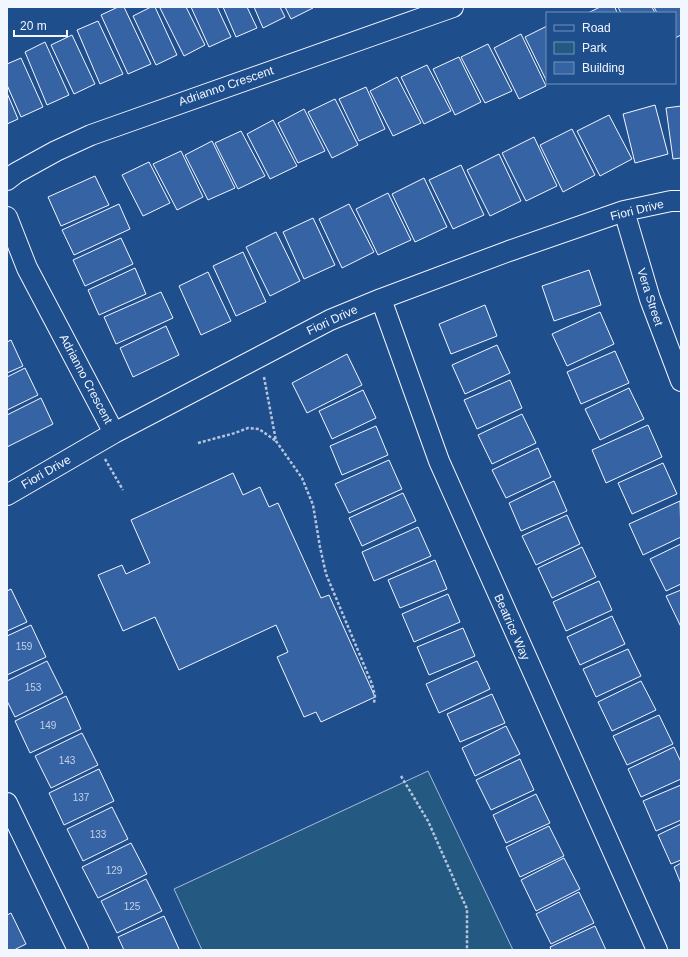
<svg xmlns="http://www.w3.org/2000/svg" width="688" height="957" viewBox="0 0 688 957" font-family="Helvetica,sans-serif">
	<style>
		.green { fill: #245a82; stroke: #a8bbd7 }
		.building { fill: #3563a3; stroke: #f2f6ff }
		.lines { fill: none; stroke-linecap: round; stroke-linejoin: round }
		.minor-casing { stroke: #f2f6ff; stroke-width: 22 }
		.path { stroke: #b3c4dc; stroke-width: 2.5; stroke-dasharray: 3 2; stroke-linecap: butt }
		.minor { stroke: #1f4e8c; stroke-width: 20 }
		.labels { text-anchor: middle; dominant-baseline: central; stroke-width: 3; stroke-linejoin: round; paint-order: stroke }
		.number-label { font-size: 10px; fill: #c3d1e8 }
		.street-label { font-size: 12px; fill: #f2f6ff; stroke: #1f4e8c }
	</style>
	<rect width="100%" height="100%" fill="#1f4e8c"/>
	<path class="green" d="M428,771L513,950H202L174,889Z"/>
	<path class="building" d="M118,7H124L151,64L128,74L101,15Z
		M151,7H155L177,55L156,65L133,16Z
		M163,7H186L205,45L184,56L160,8Z
		M191,7H217L231,37L209,47Z
		M223,7H247L257,28L236,37Z
		M254,7H280L285,17L263,28Z
		M285,7H313V8L291,19Z
		M600,7H615L617,13H588Z
		M618,7H652L655,13H621Z
		M654,7H681V35L675,38V13H657Z
		M98,21L123,74L100,84L77,30Z
		M547,26V82L525,37Z
		M521,34L546,86L519,99L494,48Z
		M72,35L95,84L74,94L51,45Z
		M45,42L69,95L47,105L25,52Z
		M488,44L512,91L485,103L461,57Z
		M459,57L481,102L455,115L433,69Z
		M21,58L43,107L21,117L7,85V64Z
		M427,65L451,111L424,124L401,77Z
		M397,77L421,123L393,136L370,91Z
		M366,87L385,129L359,141L339,99Z
		M7,93L18,119L7,124Z
		M335,99L358,145L332,158L308,112Z
		M655,105L668,154L635,163L623,114Z
		M681,106V158L673,159L666,108Z
		M304,109L325,151L298,163L278,123Z
		M609,115L632,159L600,176L577,131Z
		M273,120L297,166L270,179L247,134Z
		M572,129L595,175L563,192L540,145Z
		M241,131L265,176L238,189L215,143Z
		M534,137L557,186L526,201L502,153Z
		M212,141L235,188L208,200L185,155Z
		M181,151L203,197L177,210L153,164Z
		M499,154L521,201L490,216L467,170Z
		M149,162L170,203L143,216L122,175Z
		M461,165L484,215L453,229L429,180Z
		M95,176L109,205L61,226L48,197Z
		M424,178L447,227L415,242L392,194Z
		M388,193L411,240L378,255L356,209Z
		M119,204L130,229L74,255L62,230Z
		M349,204L374,252L342,268L319,219Z
		M313,218L335,265L304,279L283,232Z
		M276,232L300,281L270,296L246,247Z
		M121,238L133,264L85,286L73,260Z
		M243,252L266,302L236,316L213,266Z
		M135,268L146,294L99,315L88,290Z
		M589,270L601,305L554,321L542,286Z
		M208,272L231,321L201,335L179,286Z
		M161,292L173,318L116,344L104,317Z
		M485,305L497,336L451,354L439,324Z
		M600,312L614,344L567,366L552,334Z
		M166,326L179,355L133,377L120,348Z
		M11,340L23,366L7,373V342Z
		M497,345L510,373L465,394L452,365Z
		M615,351L629,383L581,404L567,372Z
		M347,354L362,385L307,413L292,383Z
		M25,368L38,395L7,410V377Z
		M510,380L522,408L477,429L464,400Z
		M629,388L644,419L600,440L585,409Z
		M363,390L376,418L332,439L319,411Z
		M41,398L53,424L7,447V415Z
		M522,414L536,443L492,464L478,435Z
		M648,425L662,457L606,483L592,450Z
		M376,426L388,455L342,475L330,446Z
		M538,448L551,477L506,498L492,470Z
		M389,460L402,489L349,513L335,484Z
		M663,463L677,494L632,514L618,483Z
		M233,473L243,495L260,487L269,507L278,503L321,598L329,595L375,697L321,722L316,712L304,717L277,657L288,652L276,625L179,670L155,617L123,631L98,575L122,565L126,574L150,563L131,520Z
		M554,481L567,511L521,531L509,503Z
		M403,493L416,521L362,546L349,518Z
		M680,501L681,537L643,555L629,524Z
		M567,515L580,544L536,565L522,536Z
		M418,527L431,556L374,581L362,552Z
		M681,544V584L666,591L650,559Z
		M582,547L596,577L552,598L538,568Z
		M435,560L447,589L400,608L388,580Z
		M599,581L612,610L566,631L553,602Z
		M11,589L27,622L7,631V591Z
		M681,590V627L666,596Z
		M448,594L460,622L414,642L402,614Z
		M612,616L625,644L580,665L567,637Z
		M31,625L46,657L7,675V636Z
		M463,628L475,656L429,675L417,647Z
		M628,649L641,676L596,697L583,669Z
		M47,661L63,693L15,717L7,701V681Z
		M477,661L490,689L439,713L426,684Z
		M641,681L656,710L612,731L598,702Z
		M492,694L505,723L460,742L447,714Z
		M66,696L81,729L30,753L15,721Z
		M659,715L673,744L627,765L613,736Z
		M506,726L520,754L475,776L462,748Z
		M82,733L98,765L51,788L35,756Z
		M674,747L681,762V779L641,797L628,769Z
		M520,759L534,790L491,810L476,780Z
		M99,769L114,801L64,825L49,793Z
		M681,785V820L656,831L643,801Z
		M536,794L550,823L506,843L493,815Z
		M112,807L128,839L83,861L67,829Z
		M681,824V860L671,864L658,835Z
		M549,826L564,856L520,877L506,847Z
		M131,843L147,874L98,898L82,867Z
		M564,858L580,889L536,911L521,880Z
		M681,863V884L674,867Z
		M146,879L162,911L117,933L101,901Z
		M579,892L594,923L551,944L536,914Z
		M11,913L26,944L14,950H7V915Z
		M164,916L179,949L176,950H124L118,937Z
		M595,926L606,950H551L550,947Z"/>
	<g class="lines">
		<g class="minor-casing">
			<path id="minor" d="M7,180L16,173L56,151L91,135L453,7
				M624,211L650,299L681,381
				M7,217L27,268L114,433
				M381,299L439,461L657,950
				M7,495L114,433L330,320L381,299L509,251L624,211L671,201H681
				M7,803L78,950"/>
		</g>
		<path class="path" d="M264,377L276,441L302,478L313,505L320,547L326,574L372,684L375,696L374,703
			M198,443L235,433L248,428L259,429L276,441
			M105,459L123,490
			M401,776L428,821L467,909V950"/>
		<use href="#minor" class="minor"/>
	</g>
	<g class="labels">
		<g class="number-label">
			<text x="24" y="646">159</text>
			<text x="33" y="687">153</text>
			<text x="48" y="725">149</text>
			<text x="67" y="760">143</text>
			<text x="81" y="797">137</text>
			<text x="98" y="834">133</text>
			<text x="114" y="870">129</text>
			<text x="132" y="906">125</text>
		</g>
		<g class="street-label">
			<text transform="translate(226 86) rotate(-19)">Adrianno Crescent</text>
			<text transform="translate(637 210) rotate(-14)">Fiori Drive</text>
			<text transform="translate(650 297) rotate(72)">Vera Street</text>
			<text transform="translate(332 320) rotate(-25)">Fiori Drive</text>
			<text transform="translate(86 379) rotate(62)">Adrianno Crescent</text>
			<text transform="translate(46 472) rotate(-30)">Fiori Drive</text>
			<text transform="translate(512 627) rotate(66)">Beatrice Way</text>
		</g>
	</g>
	<rect width="688" height="957" fill="none" stroke="#f2f6ff" stroke-width="16"/>
	<rect x="546" y="12" width="130" height="72" fill="#1f4e8c" stroke="#7391ba"/>
	<rect x="554" y="25" width="20" height="6" fill="#1f4e8c" stroke="#7391ba"/>
	<text x="582" y="32" font-size="12" fill="#f2f6ff">Road</text>
	<rect x="554" y="42" width="20" height="12" fill="#245a82" stroke="#7391ba"/>
	<text x="582" y="52" font-size="12" fill="#f2f6ff">Park</text>
	<rect x="554" y="62" width="20" height="12" fill="#3563a3" stroke="#7391ba"/>
	<text x="582" y="72" font-size="12" fill="#f2f6ff">Building</text>
	<path d="M14 30v6h53v-6" fill="none" stroke="#f2f6ff" stroke-width="2"/>
	<text x="20" y="30" font-size="12" fill="#f2f6ff" stroke="#1f4e8c" stroke-width="3" paint-order="stroke">20 m</text>
</svg>
